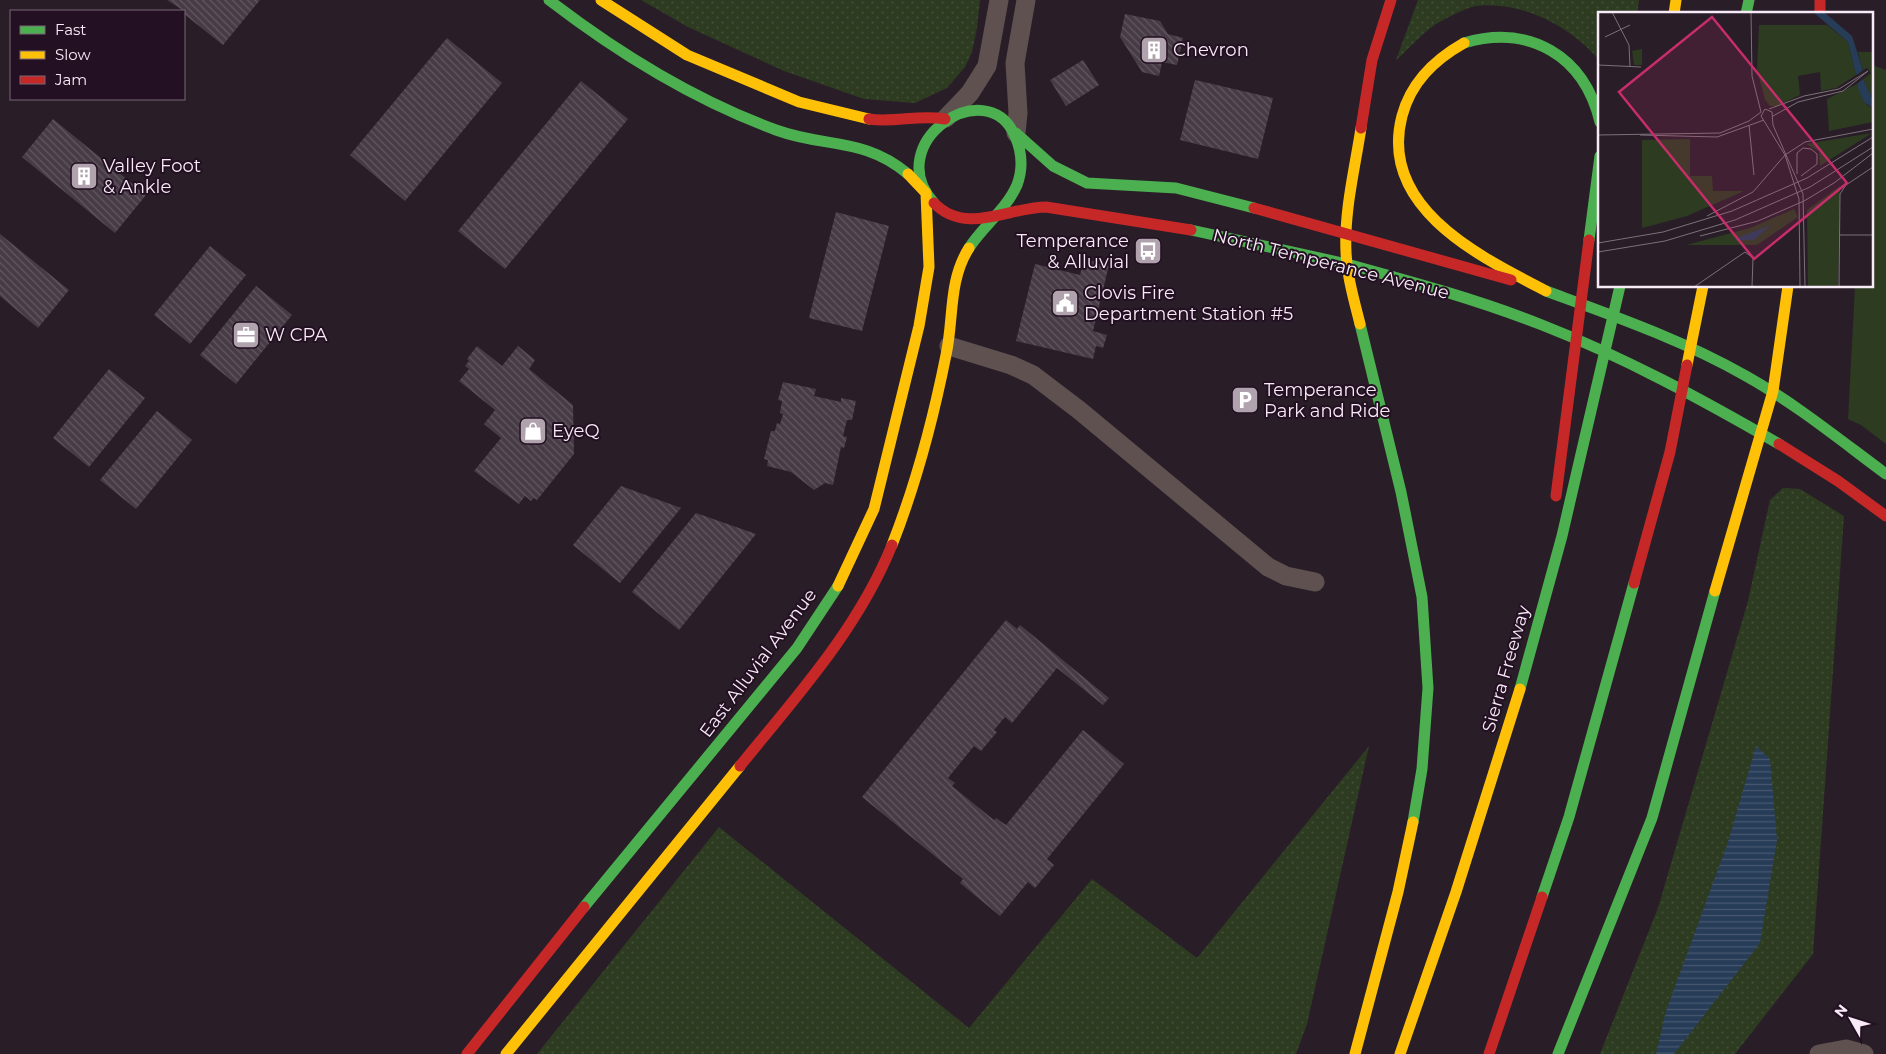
<svg xmlns="http://www.w3.org/2000/svg" width="1886" height="1054" viewBox="0 0 1886 1054" font-family="Montserrat,sans-serif">
	<style>
		.grass { fill: url(#grass-dots) }
		.park { fill: #2d3b21 }
		.water { fill: url(#water-rules) }
		.building { fill: url(#building-back-hatch) }
		.lines { fill: none; stroke-linecap: round; stroke-linejoin: round }
		.street { stroke: #5f5150; stroke-width: 19 }
		.fast { stroke: #4caf50; stroke-width: 11 }
		.slow { stroke: #ffc107; stroke-width: 11 }
		.jam { stroke: #c62828; stroke-width: 11 }
		.labels { text-anchor: middle; dominant-baseline: central; stroke-width: 4; stroke-linejoin: round; paint-order: stroke }
		.poi-label { font-size: 18px; fill: #f8eaf6; stroke: #231022; text-anchor: start }
		.street-label { font-size: 18px; fill: #f8eaf6; stroke: #231022 }
		.inset-road { fill: none; stroke: #7c707a; stroke-width: 1 }
		.view { fill: #c72d6a; fill-opacity: 0.15; stroke: #c72d6a; stroke-width: 2.5 }
		.inset-edge { fill: none; stroke: #f8eaf6; stroke-width: 2.5 }
	</style>
	<defs>
		<pattern id="grass-dots" width="8" height="8" patternUnits="userSpaceOnUse" patternTransform="scale(1.25)"><rect width="8" height="8" fill="#2d3b21"/><path d="M2 2h.1M6 6h.1" fill="none" stroke="#424e37" stroke-width="1.8" stroke-linecap="round"/></pattern>
		<pattern id="water-rules" width="6" height="5" patternUnits="userSpaceOnUse" patternTransform="scale(1.25)"><rect width="6" height="5" fill="#273c57"/><path d="M0 2.5h6" fill="none" stroke="#475870"/></pattern>
		<pattern id="building-back-hatch" width="6" height="6" patternUnits="userSpaceOnUse" patternTransform="scale(1.25)"><rect width="6" height="6" fill="#473c46"/><path d="M-1 5l2 2M0 0l6 6M5-1l2 2" fill="none" stroke="#625861"/></pattern>
	</defs>
	<rect width="100%" height="100%" fill="#291e28"/>
	<path class="grass" d="M641,0H980L977,28L972,52L965,67L947,88L915,103L864,99L784,71L688,27Z
		M1418,0H1639L1637,14H1600V61C1572,27 1521,0 1475,6C1463,9 1447,18 1436,24C1422,33 1409,49 1396,60Z
		M1783,488L1800,489L1844,516L1813,954L1735,1054H1600L1658,908L1748,601L1770,500Z
		M1369,746L1307,1024L1296,1054H537L719,827L969,1028L1092,879L1197,958Z"/>
	<path class="park" d="M1872,65L1886,70V444L1861,425L1848,419L1855,286H1872Z"/>
	<path class="water" d="M1756,746L1770,759L1777,840L1760,943L1674,1054H1656L1666,1011L1728,842Z"/>
	<path class="building" d="M167,0H260L223,45L184,14V11Z
		M1125,14L1160,21L1168,34L1183,38L1177,65L1162,62L1159,76L1142,72L1120,37Z
		M447,38L502,83L405,201L350,155Z
		M1083,60L1099,85L1066,106L1050,80Z
		M1195,80L1273,98L1258,159L1180,140Z
		M581,81L628,119L505,269L458,231Z
		M53,119L146,195L115,233L22,157Z
		M836,212L889,226L862,331L809,318Z
		M0,234L69,290L38,328L0,296Z
		M210,246L246,275L190,344L154,315Z
		M1084,259L1109,265L1093,331L1107,335L1103,348L1096,346L1093,359L1016,341L1035,264L1080,275Z
		M256,286L292,315L236,384L200,355Z
		M477,346L502,366L518,346L535,360L529,369L573,405L574,454L537,500L534,498L531,501L525,496L519,504L474,471L501,438L484,424L495,410L459,381L469,369L465,366L469,361L467,359Z
		M109,369L145,398L89,467L53,438Z
		M783,382L816,389L814,396L841,402V398L856,401L852,420H847L843,436L847,437L844,448L841,447L833,485L825,483L814,490L791,472L767,466L768,460L764,459L771,431H775L777,423L780,424L783,414L780,413L782,401L778,400Z
		M157,411L192,440L136,509L100,480Z
		M621,486L681,508L620,583L573,545Z
		M696,513L756,534L679,630L632,592Z
		M1006,620L1017,629L1020,625L1109,698L1103,705L1057,668L1012,723L1005,717L994,730L997,732L981,751L974,746L948,778L955,783L952,786L994,820L996,818L1006,825L1083,730L1124,764L1047,859L1054,865L1035,888L1028,882L1000,916L960,883L963,879L862,797Z"/>
	<g class="lines">
		<path class="street" d="M946,118L970,93L987,66L999,0
			M1016,133L1018,113L1015,63L1026,0
			M949,346L1011,365L1033,375L1079,410L1268,567L1286,576L1315,582
			M1819,1054L1846,1049L1864,1054"/>
		<path class="fast" d="M549,0C618,53 694,100 776,130C825,148 864,137 908,174
			M1746,14L1749,0
			M1464,43C1529,24 1584,55 1600,122
			M1016,133L1053,166L1087,183L1176,188L1254,208
			M934,203C880,143 987,71 1015,136C1022,152 1023,169 1017,185C1006,210 983,226 969,248
			M1191,230L1347,264
			M1589,240L1600,156
			M1347,264C1413,282 1479,300 1542,325C1624,357 1703,400 1779,444
			M1546,291C1614,316 1683,340 1746,376C1796,404 1840,440 1886,474
			M1360,324L1401,492L1422,597L1428,688L1422,769L1413,822
			M1520,689L1562,536L1620,286
			M1542,897L1569,817L1634,583
			M584,907L797,648L838,586
			M1558,1054L1652,818L1715,591"/>
		<path class="slow" d="M601,0L687,55L799,102L869,119
			M1674,14L1676,0
			M1464,43C1434,60 1411,82 1402,116C1378,208 1481,257 1546,291
			M1360,324C1354,300 1347,276 1346,252C1344,211 1355,168 1361,128
			M1687,365L1703,286
			M892,545C916,484 933,420 946,355C954,319 948,281 969,248
			M838,586L874,509L919,326L929,267L926,193L908,174
			M1715,591L1773,391L1788,286
			M506,1054L740,766
			M1355,1054L1398,892L1413,822
			M1400,1054L1456,892L1520,689"/>
		<path class="jam" d="M1820,0V14
			M869,119C894,123 920,114 945,119
			M1361,128L1372,60L1391,0
			M934,203C966,236 1009,207 1046,207L1191,230
			M1254,208L1511,280
			M1779,444L1838,481L1886,516
			M1556,496L1589,240
			M1634,583L1670,452L1687,365
			M740,766C796,697 858,629 892,545
			M467,1054L584,907
			M1489,1054L1542,897"/>
	</g>
	<defs>
		<g id="building-square" transform="scale(1.4375)"><rect x="-9" y="-9" width="18" height="18" rx="4" fill="#b0a3ae" stroke="#231022"/><path d="M-4-6H4V6H1V3H-1V6H-4ZM-2.5-4.3h1.7v1.8h-1.7ZM.8-4.3h1.7v1.8H.8ZM-2.5-1h1.7V.8h-1.7ZM.8-1h1.7V.8H.8Z" fill="#fff"/></g>
		<g id="bus-square" transform="scale(1.4375)"><rect x="-9" y="-9" width="18" height="18" rx="4" fill="#b0a3ae" stroke="#231022"/><path d="M-5-6H5V4H4V6H2V4H-2V6H-4V4H-5ZM-3.5-4V0h7V-4ZM-3.5 1.2v1.5H-2V1.2ZM2 1.2v1.5H3.5V1.2Z" fill="#fff"/></g>
		<g id="civic-square" transform="scale(1.4375)"><rect x="-9" y="-9" width="18" height="18" rx="4" fill="#b0a3ae" stroke="#231022"/><path d="M-.6-6.5H3V-4.5H.6V-3L4-1V1h2V6H-6V1h2V-1L-.6-3ZM-1.2 2.5V6h2.4V2.5Z" fill="#fff"/></g>
		<g id="office-square" transform="scale(1.4375)"><rect x="-9" y="-9" width="18" height="18" rx="4" fill="#b0a3ae" stroke="#231022"/><path d="M-6-3h4V-5.5h4V-3h4V5H-6ZM-1-4.5V-3h2v-1.5ZM-6 0V1H6V0Z" fill="#fff"/></g>
		<g id="parking-square" transform="scale(1.4375)"><rect x="-9" y="-9" width="18" height="18" rx="4" fill="#b0a3ae" stroke="#231022"/><path d="M-3.5-5.5H1a3.5 3.5 0 0 1 0 7H-1V5.5H-3.5ZM-1-3.4V-.6H.8a1.4 1.4 0 0 0 0-2.8Z" fill="#fff"/></g>
		<g id="shop-square" transform="scale(1.4375)"><rect x="-9" y="-9" width="18" height="18" rx="4" fill="#b0a3ae" stroke="#231022"/><path d="M-5-2.5h2.3a2.7 3.5 0 0 1 5.4 0H5L5.5 6h-11ZM-1.5-2.5h3a1.5 2.3 0 0 0-3 0Z" fill="#fff"/></g>
	</defs>
	<g fill-rule="evenodd">
		<use href="#building-square" x="1154" y="50"/>
		<use href="#building-square" x="84" y="176"/>
		<use href="#bus-square" x="1148" y="251"/>
		<use href="#civic-square" x="1065" y="303"/>
		<use href="#office-square" x="246" y="335"/>
		<use href="#parking-square" x="1245" y="400"/>
		<use href="#shop-square" x="533" y="431"/>
	</g>
	<g class="labels">
		<g class="poi-label">
			<text x="1173" y="50">Chevron</text>
			<text x="103" y="166">Valley Foot<tspan x="103" dy="21">&amp; Ankle</tspan></text>
			<text x="1129" y="241" text-anchor="end">Temperance<tspan x="1129" dy="21">&amp; Alluvial</tspan></text>
			<text x="1084" y="293">Clovis Fire<tspan x="1084" dy="21">Department Station #5</tspan></text>
			<text x="265" y="335">W CPA</text>
			<text x="1264" y="390">Temperance<tspan x="1264" dy="21">Park and Ride</tspan></text>
			<text x="552" y="431">EyeQ</text>
		</g>
		<g class="street-label">
			<text transform="translate(1331 264) rotate(14)">North Temperance Avenue</text>
			<text transform="translate(758 663) rotate(-53)">East Alluvial Avenue</text>
			<text transform="translate(1506 669) rotate(-74)">Sierra Freeway</text>
		</g>
	</g>
	<g transform="translate(1598 12)">
		<rect width="275" height="275" fill="#291e28"/>
		<path d="M161,13H229L250,30L258,63L238,76L223,79L222,60L200,64L202,83L179,94H172L167,88L159,58ZM260,40H275V88L265,67L273,61L269,56L265,58ZM259,72L269,93L275,96V110L231,119L229,87ZM274,121L222,154L221,139L208,132ZM92,127V164H114L115,179H146L89,204L44,216V128ZM196,197L200,205L159,233H88L152,216Z" fill="#2d3b21"/>
		<path d="M44,37V53H36L34,39ZM242,174L240,275H210L209,198Z" fill="#2d3b21"/>
		<path d="M215,0H226L254,24L265,58L260,62L258,63L250,30ZM265,67L275,88V96L266,90L261,79L259,72ZM173,213L156,228H136L144,224Z" fill="#273c57"/>
		<path class="inset-road" d="M14,0L31,33L32,55M153,0L154,64L163,100M245,0H261M7,25L32,13M0,53L43,55M171,97L206,84L241,77L270,59L245,79L200,90L175,104M151,113L156,163M0,123L122,121L151,109L163,100M42,123L119,125L166,108M199,162V141L205,136L213,137L219,142V152L203,164M109,204L155,180L187,143L207,130L275,117M241,223H275M102,224L160,209L206,189L236,171L275,141M0,231L65,220L134,199L209,166L275,125M0,240L67,229L137,208L212,175L275,135M96,275L147,240L155,246L154,275M202,275L201,187L187,143L163,104L167,97L174,100L175,113L205,182L207,275M241,275L242,182L248,173L275,155"/>
		<path class="view" d="M114,5L249,171L156,247L21,80Z"/>
		<rect width="275" height="275" class="inset-edge"/>
	</g>
	<rect x="10" y="10" width="175" height="90" fill="#231022" stroke="#786777"/>
	<rect x="20" y="26" width="25" height="8" fill="#4caf50" stroke="#786777"/>
	<text x="55" y="35" font-size="15" fill="#f8eaf6">Fast</text>
	<rect x="20" y="51" width="25" height="8" fill="#ffc107" stroke="#786777"/>
	<text x="55" y="60" font-size="15" fill="#f8eaf6">Slow</text>
	<rect x="20" y="76" width="25" height="8" fill="#c62828" stroke="#786777"/>
	<text x="55" y="85" font-size="15" fill="#f8eaf6">Jam</text>
	<g transform="translate(1851 1019) rotate(309)" stroke="#231022" stroke-width="4" paint-order="stroke">
	<path d="M0-4L9 19L0 12L-9 19Z" fill="#f8eaf6"/>
	<text y="-8" font-size="14" font-weight="bold" text-anchor="middle" fill="#f8eaf6">N</text>
	</g>
</svg>
